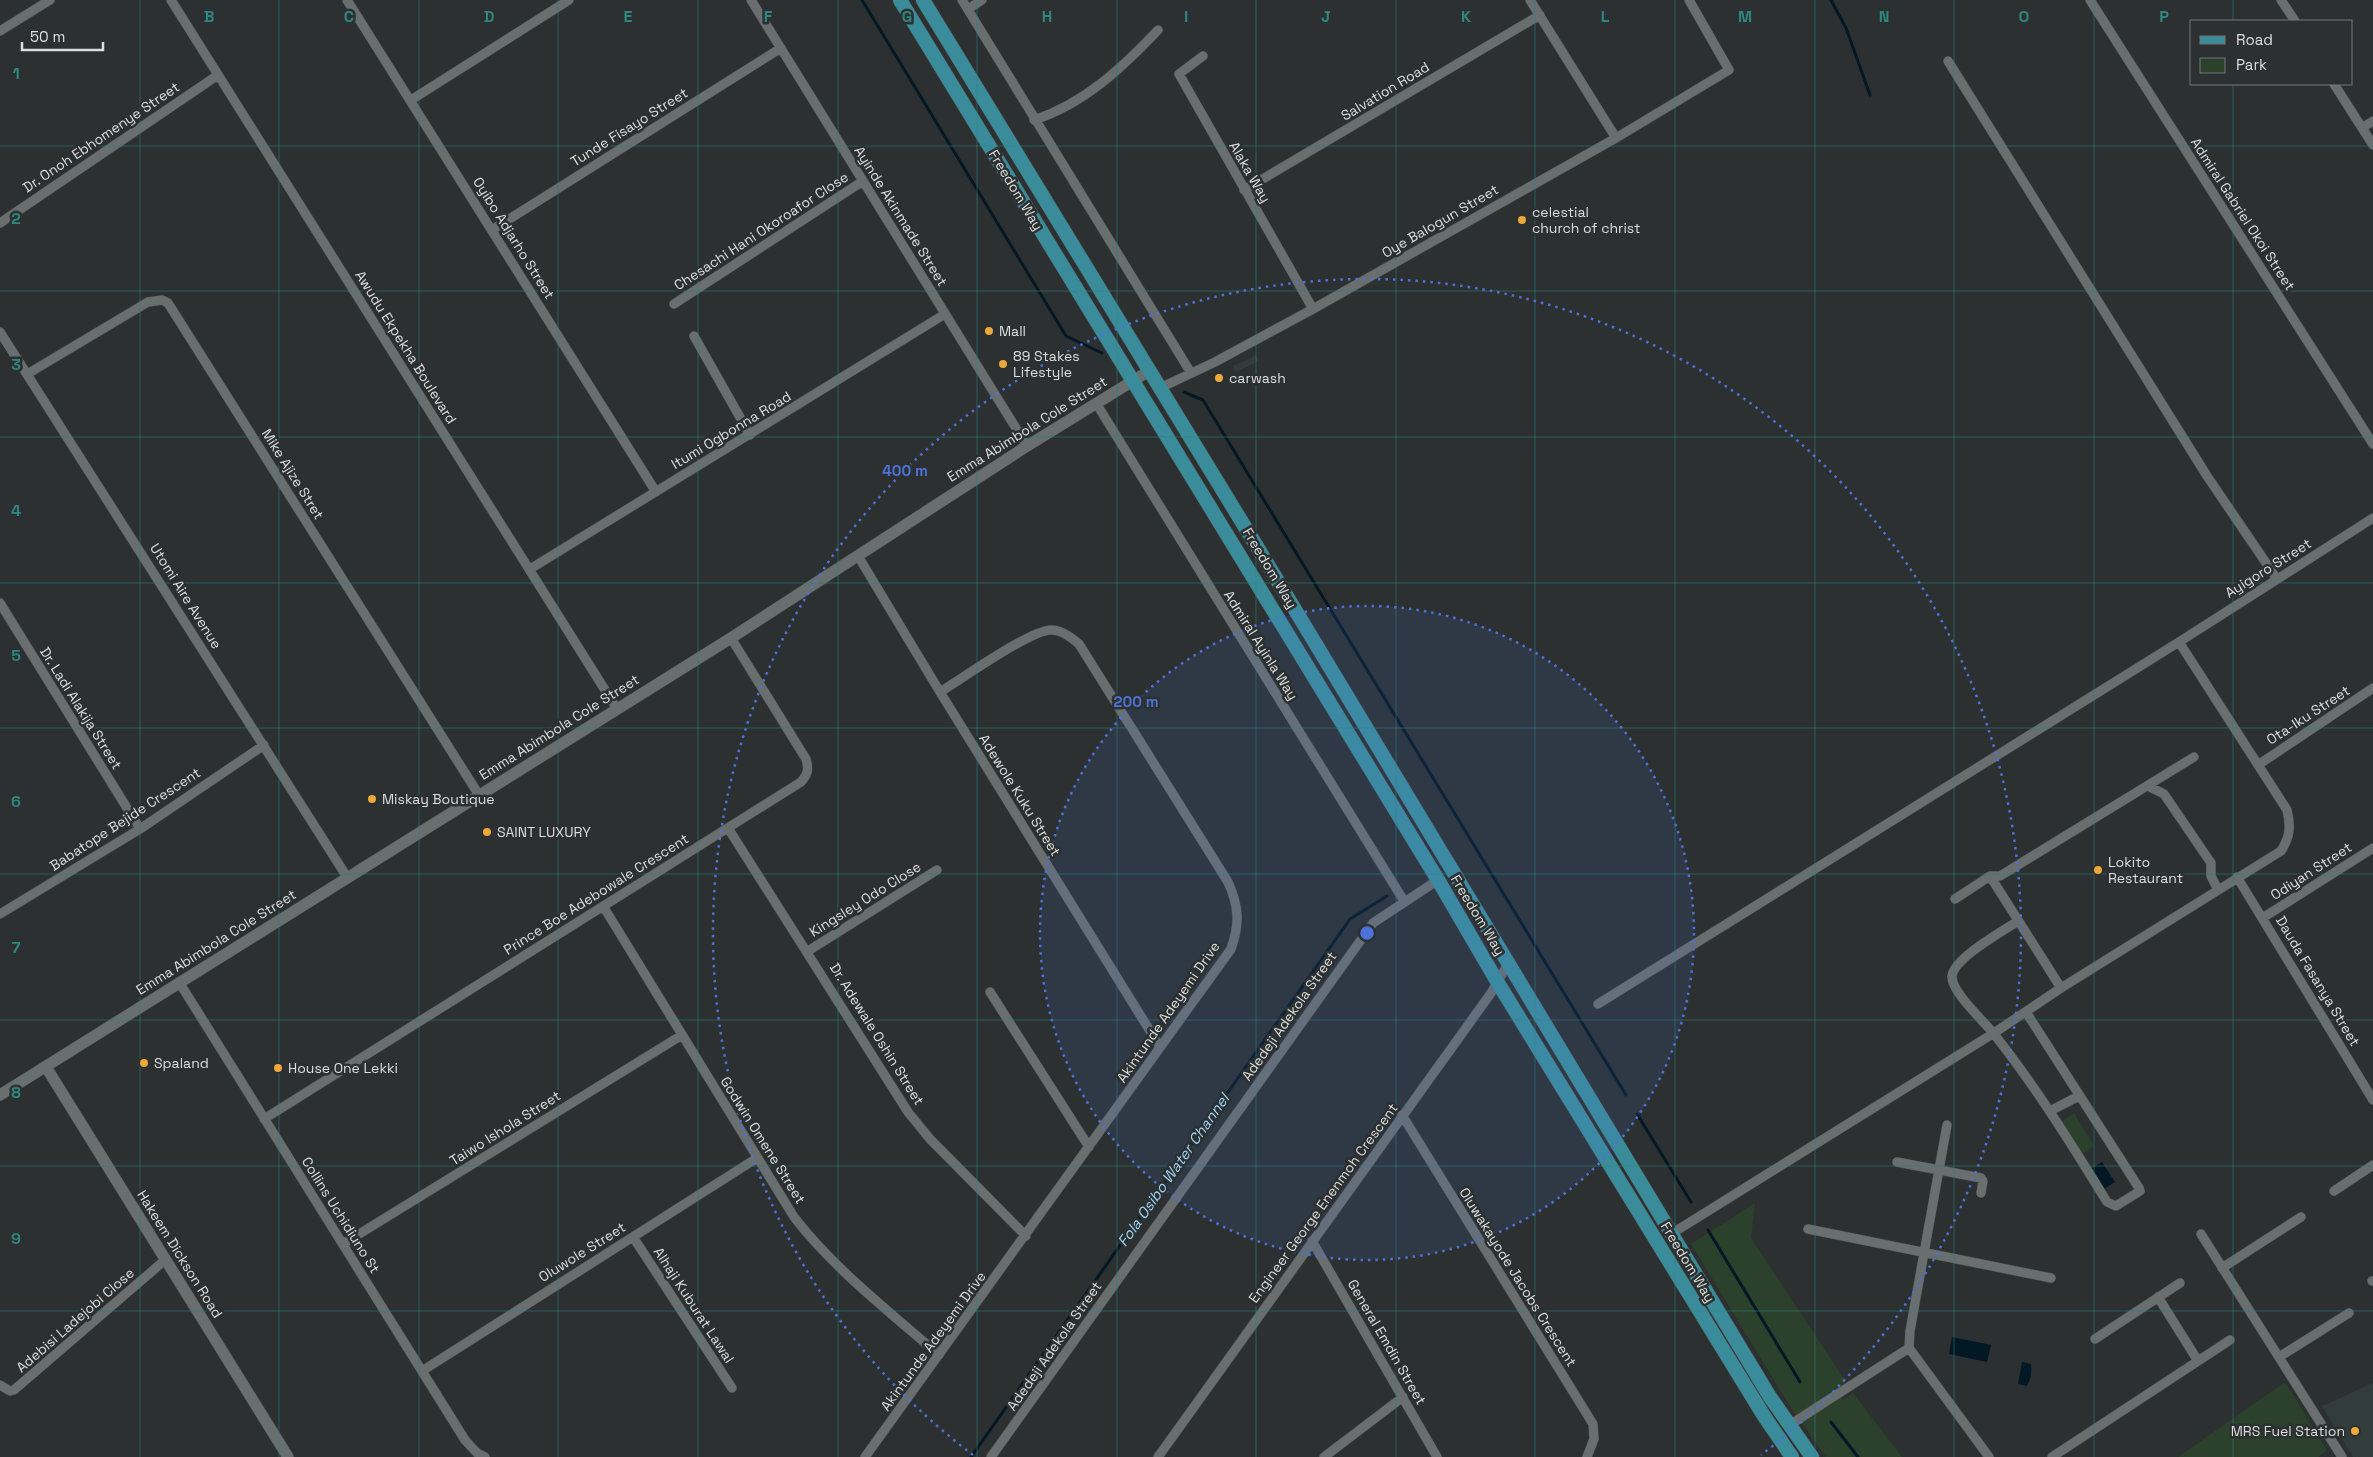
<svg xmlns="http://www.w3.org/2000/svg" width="2373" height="1457" viewBox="0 0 2373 1457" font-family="'Space Grotesk',sans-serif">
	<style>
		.built { fill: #313c3b }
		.green { fill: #2b412c }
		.water { fill: #031825 }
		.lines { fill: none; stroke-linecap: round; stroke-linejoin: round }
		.stream { stroke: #031825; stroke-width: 3 }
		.minor-casing { stroke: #494c4b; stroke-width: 10 }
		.tertiary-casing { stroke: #494c4b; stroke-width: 12 }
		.primary-casing { stroke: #494c4b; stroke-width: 15 }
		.minor { stroke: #696e6e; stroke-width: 9 }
		.tertiary { stroke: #696e6e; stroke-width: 11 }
		.primary { stroke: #3b8c9b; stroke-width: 14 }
		.grid { fill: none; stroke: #2e867f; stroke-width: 1; stroke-opacity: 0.55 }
		.ring { fill: none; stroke: #4d72da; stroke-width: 2.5; stroke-dasharray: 2.5 5 }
		.poi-dot { fill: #eda83b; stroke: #2c3030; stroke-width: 2 }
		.labels { text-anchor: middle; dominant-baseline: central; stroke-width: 5; stroke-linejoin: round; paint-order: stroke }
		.street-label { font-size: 14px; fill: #dcdfde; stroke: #2c3030 }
		.poi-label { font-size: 14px; fill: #dcdfde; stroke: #2c3030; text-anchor: start }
		.water-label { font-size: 15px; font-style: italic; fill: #9dd3f7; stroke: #2c3030 }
		.grid-label { font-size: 16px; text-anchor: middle; font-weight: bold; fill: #2e867f; stroke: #2c3030; stroke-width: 5; stroke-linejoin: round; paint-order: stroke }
		.centre { fill: #4d72da; stroke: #2c3030; stroke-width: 2.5 }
		.ring-label { font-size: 15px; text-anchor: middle; font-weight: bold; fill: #4d72da; stroke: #2c3030; stroke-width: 5; stroke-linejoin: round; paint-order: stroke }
	</style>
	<rect width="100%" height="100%" fill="#2c3030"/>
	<path class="built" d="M1256,355L1259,361L1236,372L1233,366Z
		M2373,1383V1457H2353L2322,1406Z"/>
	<path class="green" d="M2074,1113L2094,1146L2078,1156L2058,1124Z
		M1755,1203L1751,1238L1846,1382L1836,1389L1843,1400L1853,1393L1902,1457H1826L1791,1408L1691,1244Z
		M2285,1382L2327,1450L2318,1457H2178Z"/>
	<path class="water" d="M2102,1162L2115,1182L2104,1189L2091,1169Z
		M1952,1337L1991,1345L1987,1362L1949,1354Z
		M2022,1362L2031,1364C2032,1374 2031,1378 2027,1386L2018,1384Z"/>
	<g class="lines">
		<path class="stream" d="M862,0L1066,336L1102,353
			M1831,0L1846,28L1870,95
			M1184,392L1203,400L1626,1095
			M1637,1114L1691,1202
			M1708,1230L1800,1382
			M1831,1422L1858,1457
			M971,1457L1350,919L1387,896"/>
		<g class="minor-casing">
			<path id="minor" d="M171,0L617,709
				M347,0L656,492
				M751,0L1027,446
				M962,0L1191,373
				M1530,0L1616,138
				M2090,0L2373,444
				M2281,0L2295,21
				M968,9L982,0
				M0,31L50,0
				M1203,56L1179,74L1313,309
				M1948,61L2207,476L2277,579
				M2334,84L2373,145
				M411,100L569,0
				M1034,120C1084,104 1123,67 1158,30
				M2362,128L2373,121
				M1244,190L1540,15
				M0,223L218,75
				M492,230L781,48
				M674,304L863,181
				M0,332L347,877
				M694,336L750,435
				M29,373L148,302L162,300L168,303L479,795
				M1160,388L1215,362L1313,309L1616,138L1729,70L1689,0
				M1096,403L1404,901
				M858,556L940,692L1160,1047
				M530,569L945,314
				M0,603L140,829
				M2258,765L2373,688
				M2148,786L2164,794L2211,863V876L2218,890
				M728,828L908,1112L930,1139L1026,1236
				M1990,876L2061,988
				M2237,877L2373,1100
				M1955,899L1990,876H2000L2194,757
				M603,906L794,1217C835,1270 889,1311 939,1355
				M0,914L140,829L264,745
				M2264,917L2373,848
				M2018,921C2003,931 1954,958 1952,976C1951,992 1984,1021 1994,1034C2036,1087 2072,1145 2107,1202L2116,1206L2140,1191L2139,1188L2026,1012
				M808,951L937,870
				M179,982L465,1440L477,1453L485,1457
				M990,992L1089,1147
				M1598,1004L2179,642L2373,518
				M2050,1111L2079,1096
				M1402,1115L1593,1424L1594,1439L1587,1457
				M264,1119L801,782C808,774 809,769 806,759L731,638
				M1947,1125L1910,1331L1909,1348L1989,1457
				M1897,1162L1981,1178L1983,1181L1981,1193
				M2334,1191L2373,1165
				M1808,1229L2051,1278
				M1671,1234L1994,1033L2061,988L2281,851C2290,837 2291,827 2287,810L2179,642
				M2201,1234L2342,1457
				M633,1237L732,1388
				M1312,1241L1437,1457
				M343,1244L682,1035
				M2222,1268L2301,1217
				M2372,1281H2373
				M2158,1297L2198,1361
				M2095,1339L2180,1283
				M2279,1357L2349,1313
				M422,1371L757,1158
				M0,1385L10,1391L14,1390L165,1260
				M1788,1426L1909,1348
				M865,1457L1231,949C1240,924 1239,906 1228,882L1079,644C1072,638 1062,630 1052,630C1033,628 960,680 940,692
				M991,1457L1373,923L1438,880
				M1158,1457L1491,993L1508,964
				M1324,1457L1403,1397
				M2052,1457L2230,1340"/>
		</g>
		<g class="tertiary-casing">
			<path id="tertiary" d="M46,1067L288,1457
				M0,1095L731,638L1027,446L1149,371"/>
		</g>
		<g class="primary-casing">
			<path id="primary" d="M900,0L1438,880L1498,983L1764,1416L1792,1457
				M923,0L1256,545L1770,1397L1812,1457"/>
		</g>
		<use href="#minor" class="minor"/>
		<use href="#tertiary" class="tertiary"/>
		<use href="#primary" class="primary"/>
	</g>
	<path class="grid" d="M140,0V1457M279,0V1457M419,0V1457M558,0V1457M698,0V1457M838,0V1457M977,0V1457M1117,0V1457M1256,0V1457M1396,0V1457M1535,0V1457M1675,0V1457M1815,0V1457M1954,0V1457M2094,0V1457M2233,0V21M2233,84V1457M0,146H2373M0,291H2373M0,437H2373M0,583H2373M0,728H2373M0,874H2373M0,1020H2373M0,1166H2373M0,1311H2373"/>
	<circle cx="1367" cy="933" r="327" fill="#4d72da" fill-opacity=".12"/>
	<g class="ring">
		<circle cx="1367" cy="933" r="327"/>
		<path d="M973 1455A654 654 0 1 1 1761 1455"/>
	</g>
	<g class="poi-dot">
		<circle cx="1522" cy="220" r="5"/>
		<circle cx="989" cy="331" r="5"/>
		<circle cx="1003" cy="364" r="5"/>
		<circle cx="1219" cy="378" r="5"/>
		<circle cx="372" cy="799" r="5"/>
		<circle cx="487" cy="832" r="5"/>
		<circle cx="2098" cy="870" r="5"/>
		<circle cx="144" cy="1063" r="5"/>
		<circle cx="278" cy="1068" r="5"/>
		<circle cx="2355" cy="1431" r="5"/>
	</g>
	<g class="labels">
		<g class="street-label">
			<text transform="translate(1385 91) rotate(-31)">Salvation Road</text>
			<text transform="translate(629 127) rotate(-32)">Tunde Fisayo Street</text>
			<text transform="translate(101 137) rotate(-34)">Dr. Onoh Ebhomenye Street</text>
			<text transform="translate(1250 172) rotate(60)">Alaka Way</text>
			<text transform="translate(1016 190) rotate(59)">Freedom Way</text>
			<text transform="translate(2243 214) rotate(57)">Admiral Gabriel Okoi Street</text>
			<text transform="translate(901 216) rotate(58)">Ayinde Akinmade Street</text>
			<text transform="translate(1440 221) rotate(-30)">Oye Balogun Street</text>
			<text transform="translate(761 231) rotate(-33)">Chesachi Hani Okoroafor Close</text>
			<text transform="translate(514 238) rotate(58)">Oyibo Adjarho Street</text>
			<text transform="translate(406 347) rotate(58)">Awudu Ekpekha Boulevard</text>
			<text transform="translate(1027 429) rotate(-32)">Emma Abimbola Cole Street</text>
			<text transform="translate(731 430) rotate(-31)">Itumi Ogbonna Road</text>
			<text transform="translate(293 474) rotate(58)">Mike Ajize Stret</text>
			<text transform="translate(1270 568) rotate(59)">Freedom Way</text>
			<text transform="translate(2268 568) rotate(-32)">Ayigoro Street</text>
			<text transform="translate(186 596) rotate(58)">Utomi Aire Avenue</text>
			<text transform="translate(1261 645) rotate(58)">Admiral Ayinla Way</text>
			<text transform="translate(81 708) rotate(58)">Dr. Ladi Alakija Street</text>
			<text transform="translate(2308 715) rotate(-33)">Ota-Iku Street</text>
			<text transform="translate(559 727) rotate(-32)">Emma Abimbola Cole Street</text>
			<text transform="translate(1020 795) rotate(58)">Adewole Kuku Street</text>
			<text transform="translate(125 819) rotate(-33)">Babatope Bejide Crescent</text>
			<text transform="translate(2311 871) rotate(-33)">Odiyan Street</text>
			<text transform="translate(596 894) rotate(-32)">Prince Boe Adebowale Crescent</text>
			<text transform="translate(865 899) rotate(-32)">Kingsley Odo Close</text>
			<text transform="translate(1478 915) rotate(59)">Freedom Way</text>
			<text transform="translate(216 942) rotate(-32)">Emma Abimbola Cole Street</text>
			<text transform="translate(2318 981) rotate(59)">Dauda Fasanya Street</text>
			<text transform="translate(1168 1012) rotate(-55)">Akintunde Adeyemi Drive</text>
			<text transform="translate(1289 1016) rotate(-55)">Adedeji Adekola Street</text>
			<text transform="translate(877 1034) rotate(58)">Dr. Adewale Oshin Street</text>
			<text transform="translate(505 1128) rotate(-32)">Taiwo Ishola Street</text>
			<text transform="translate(763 1140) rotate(58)">Godwin Omene Street</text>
			<text transform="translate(1323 1203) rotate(-54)">Engineer George Enenmoh Crescent</text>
			<text transform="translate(341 1215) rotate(58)">Collins Uchidiuno St</text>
			<text transform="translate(582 1252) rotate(-32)">Oluwole Street</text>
			<text transform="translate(180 1254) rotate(58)">Hakeem Dickson Road</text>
			<text transform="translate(1688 1262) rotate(59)">Freedom Way</text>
			<text transform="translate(1518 1277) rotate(58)">Oluwakayode Jacobs Crescent</text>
			<text transform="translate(694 1305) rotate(57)">Alhaji Kuburat Lawal</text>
			<text transform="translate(75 1320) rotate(-41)">Adebisi Ladejobi Close</text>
			<text transform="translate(933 1341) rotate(-54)">Akintunde Adeyemi Drive</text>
			<text transform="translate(1387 1342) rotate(60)">General Emdin Street</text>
			<text transform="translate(1054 1346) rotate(-55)">Adedeji Adekola Street</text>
		</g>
		<g class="poi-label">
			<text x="1532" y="212">celestial<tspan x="1532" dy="16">church of christ</tspan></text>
			<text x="999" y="331">Mall</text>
			<text x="1013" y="356">89 Stakes<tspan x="1013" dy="16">Lifestyle</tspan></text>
			<text x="1229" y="378">carwash</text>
			<text x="382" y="799">Miskay Boutique</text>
			<text x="497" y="832">SAINT LUXURY</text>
			<text x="2108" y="862">Lokito<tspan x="2108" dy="16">Restaurant</tspan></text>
			<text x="154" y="1063">Spaland</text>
			<text x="288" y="1068">House One Lekki</text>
			<text x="2345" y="1431" text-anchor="end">MRS Fuel Station</text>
		</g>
		<g class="water-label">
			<text transform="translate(1173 1170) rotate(-55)">Fola Osibo Water Channel</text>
		</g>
	</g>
	<g class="grid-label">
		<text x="209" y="22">B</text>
		<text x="349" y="22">C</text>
		<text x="489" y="22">D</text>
		<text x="628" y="22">E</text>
		<text x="768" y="22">F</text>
		<text x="907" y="22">G</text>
		<text x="1047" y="22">H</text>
		<text x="1186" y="22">I</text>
		<text x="1326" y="22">J</text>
		<text x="1466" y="22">K</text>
		<text x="1605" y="22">L</text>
		<text x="1745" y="22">M</text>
		<text x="1884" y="22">N</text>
		<text x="2024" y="22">O</text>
		<text x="2164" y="22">P</text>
		<text x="16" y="79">1</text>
		<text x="16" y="224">2</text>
		<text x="16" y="370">3</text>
		<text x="16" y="516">4</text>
		<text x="16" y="661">5</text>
		<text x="16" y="807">6</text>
		<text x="16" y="953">7</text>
		<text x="16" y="1098">8</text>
		<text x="16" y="1244">9</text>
	</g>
	<circle cx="1367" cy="933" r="8" class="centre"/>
	<g class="ring-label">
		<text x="905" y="476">400 m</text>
		<text x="1136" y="707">200 m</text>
	</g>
	<rect x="2190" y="20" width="162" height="65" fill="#2c3030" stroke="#727676"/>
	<rect x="2200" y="36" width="25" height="8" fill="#3b8c9b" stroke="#727676"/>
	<text x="2236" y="45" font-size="15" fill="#dcdfde">Road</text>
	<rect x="2200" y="58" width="25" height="15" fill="#2b412c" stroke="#727676"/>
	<text x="2236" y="70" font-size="15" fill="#dcdfde">Park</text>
	<path d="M22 42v8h81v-8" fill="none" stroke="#dcdfde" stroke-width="2.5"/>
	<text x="30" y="42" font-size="15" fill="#dcdfde" stroke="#2c3030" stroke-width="4" paint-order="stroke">50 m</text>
</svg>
